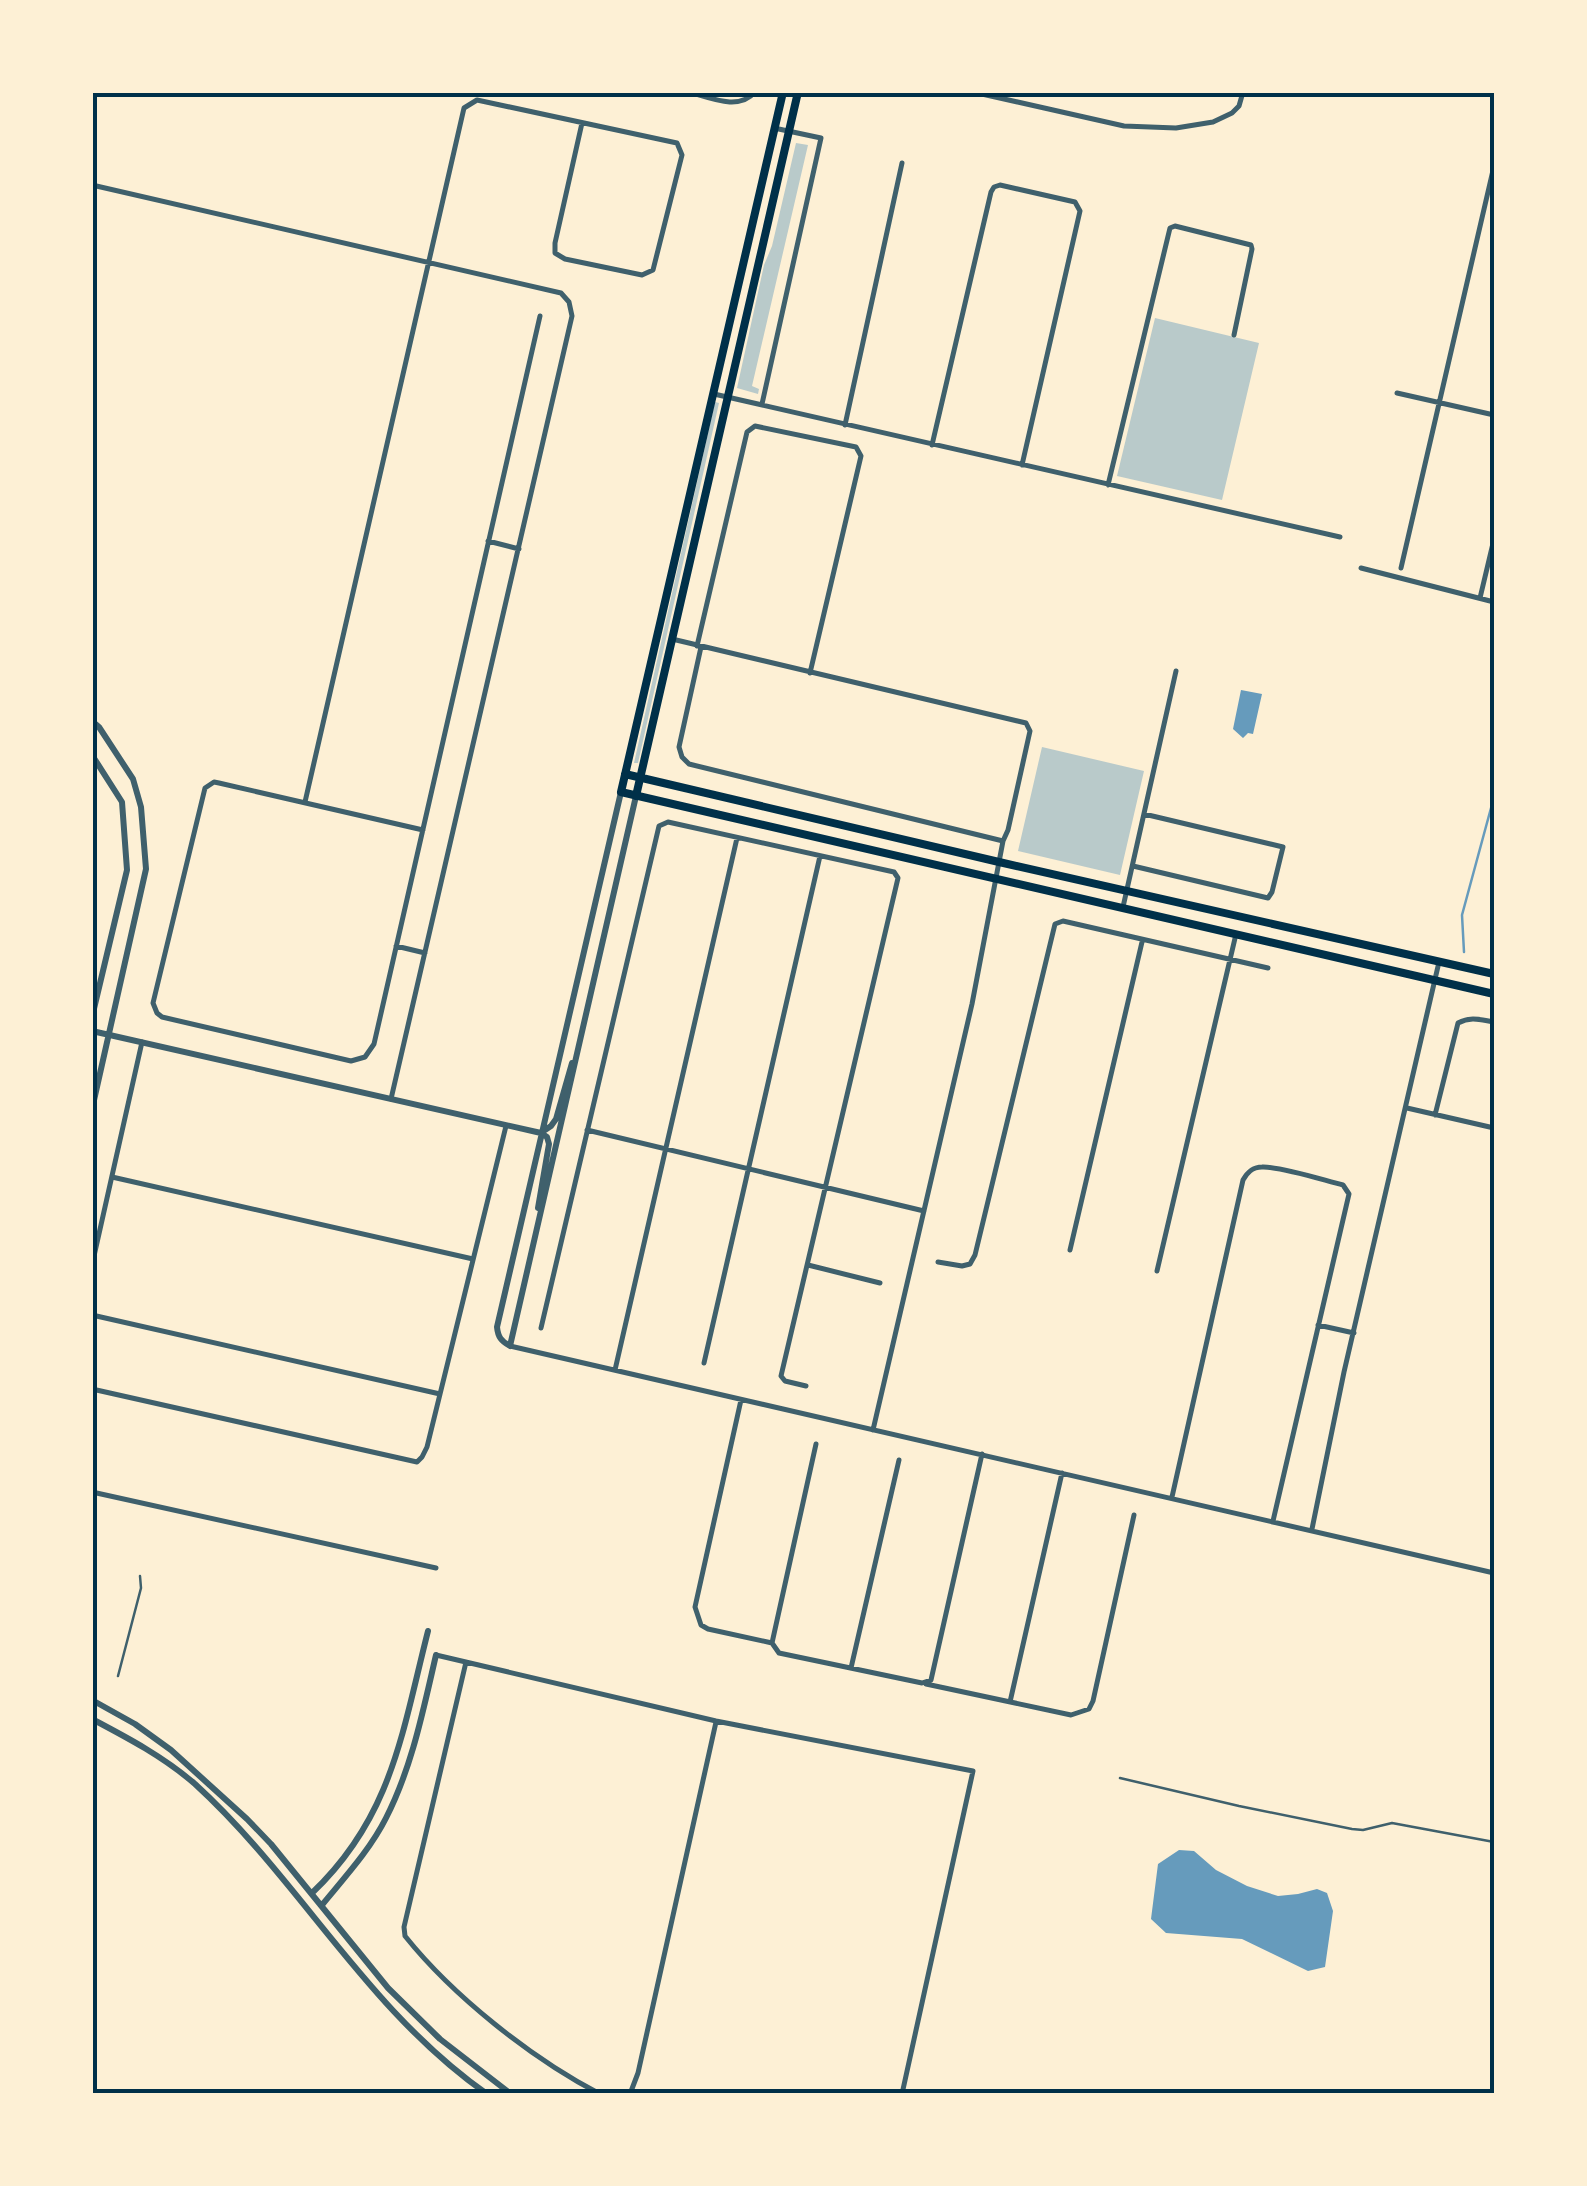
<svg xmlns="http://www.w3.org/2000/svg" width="1587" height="2186" viewBox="0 0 1587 2186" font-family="'Roboto Condensed',sans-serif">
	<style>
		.green { fill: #b9caca }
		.water { fill: #669bbc }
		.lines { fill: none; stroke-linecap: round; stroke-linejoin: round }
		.stream { stroke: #669bbc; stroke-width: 2.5 }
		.service { stroke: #3f606c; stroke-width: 2.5 }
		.minor { stroke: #3f606c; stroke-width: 5 }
		.tertiary { stroke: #3f606c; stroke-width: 6 }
		.secondary { stroke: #003049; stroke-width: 8 }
		.neatline { fill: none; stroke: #003049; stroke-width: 4 }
	</style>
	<rect width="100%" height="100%" fill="#fdf0d5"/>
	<path class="green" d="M796,143L808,145L752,386L759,389L758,394L737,388L764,265L772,246Z
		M1155,318L1259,343L1222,500L1117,476Z
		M715,402L719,403L638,763H634Z
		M1042,747L1144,771L1120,875L1018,851Z"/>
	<path class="water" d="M1241,690L1262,694L1253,734L1248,733L1243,738L1233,729Z
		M1179,1850L1194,1851L1216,1870L1247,1886L1278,1896L1298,1894L1317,1889L1327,1893L1333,1911L1325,1967L1308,1971L1242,1939L1166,1933L1151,1919L1158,1864Z"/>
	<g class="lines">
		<path class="stream" d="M1464,952L1462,915L1494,797"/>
		<path class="service" d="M118,1676L141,1588L140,1576
			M1120,1778L1239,1806L1352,1829L1363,1830L1392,1823L1494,1842"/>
		<path class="minor" d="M689,92C711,98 739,111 755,92
			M973,92L1124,126L1176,128L1213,122L1232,113L1239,106L1243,92
			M92,185L561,293L569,302L572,316L391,1099
			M1397,393L1494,415
			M714,394L1340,537
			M762,404L821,138L774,128
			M845,425L902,163
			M932,445L991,192L994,187L1000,185L1075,202L1080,211L1022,465
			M1108,485L1170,228L1175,226L1251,245L1252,249L1234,335
			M488,541L519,549
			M1361,568L1494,602
			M1401,568L1494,166
			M1480,598L1494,539
			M672,639L1026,723L1030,731L1008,830L1003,841
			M697,646L747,432L755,426L856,447L861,456L810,673
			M701,647L679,747L682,757L689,764L1003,841L972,1004L873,1430
			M305,802L464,108L477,100L677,143L682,155L653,270L642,275L565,259L555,253V243L582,123
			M423,830L219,783L214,782L205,788L153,1003L157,1013L162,1017L351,1061L365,1057L374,1044L540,316
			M1133,866L1268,898L1272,892L1283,847L1144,814
			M1123,907L1176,671
			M396,946L425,953
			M1407,1108L1494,1128
			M1435,1115L1458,1023C1471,1016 1481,1020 1494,1022
			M587,1130L924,1211
			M112,1177L473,1259
			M1070,1250L1142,942
			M938,1262L962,1266L970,1264L975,1255L1055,924L1063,921L1268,968
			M92,1265L142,1042
			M808,1265L880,1283
			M1157,1271L1236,934
			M92,1315L440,1394
			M1318,1325L1354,1333
			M541,1328L659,826L668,822L894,872L898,878L781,1376L785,1381L806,1386
			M510,1346L1494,1573
			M704,1363L820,856
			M615,1370L737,838
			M92,1389L417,1462L422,1457L427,1447L506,1126
			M741,1400L695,1607L701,1625L708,1629L772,1643L779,1653L922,1683L931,1680L982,1454
			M92,1492L436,1568
			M1172,1497L1243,1180C1247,1173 1252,1167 1262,1167C1280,1166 1323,1180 1343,1185L1349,1194L1273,1521
			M1312,1529L1344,1372L1439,962
			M772,1643L816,1444
			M436,1655L716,1721L973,1771L902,2094
			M466,1662L404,1927L405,1936C453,1996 531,2058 600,2094
			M851,1668L899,1460
			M926,1684L1071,1715L1089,1709L1093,1701L1134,1515
			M1010,1702L1062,1473
			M630,2094L638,2073L716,1722"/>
		<path class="tertiary" d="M92,721L99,727L133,779L141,807L146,869L92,1109
			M92,755L122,802L127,870L92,1017
			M621,792L497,1327C498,1337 501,1341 510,1346L636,796
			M92,1031L541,1133
			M542,1132L551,1126L556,1119L572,1063
			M538,1208L549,1144L547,1137L541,1133
			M92,1700L135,1724L171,1750L247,1819L271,1844L388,1988L440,2039L511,2094
			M92,1719C128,1738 164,1757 195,1784C301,1881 366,2009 487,2094
			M312,1893C392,1817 402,1733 428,1631
			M322,1905C344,1878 370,1850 386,1818C412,1767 423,1711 436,1655"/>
		<path class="secondary" d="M783,92L621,792L1494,994
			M625,774L999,862L1494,974
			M636,796L798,92"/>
	</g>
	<rect width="1587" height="2186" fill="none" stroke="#fdf0d5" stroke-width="190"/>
	<rect x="95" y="95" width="1397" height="1996" class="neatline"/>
</svg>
